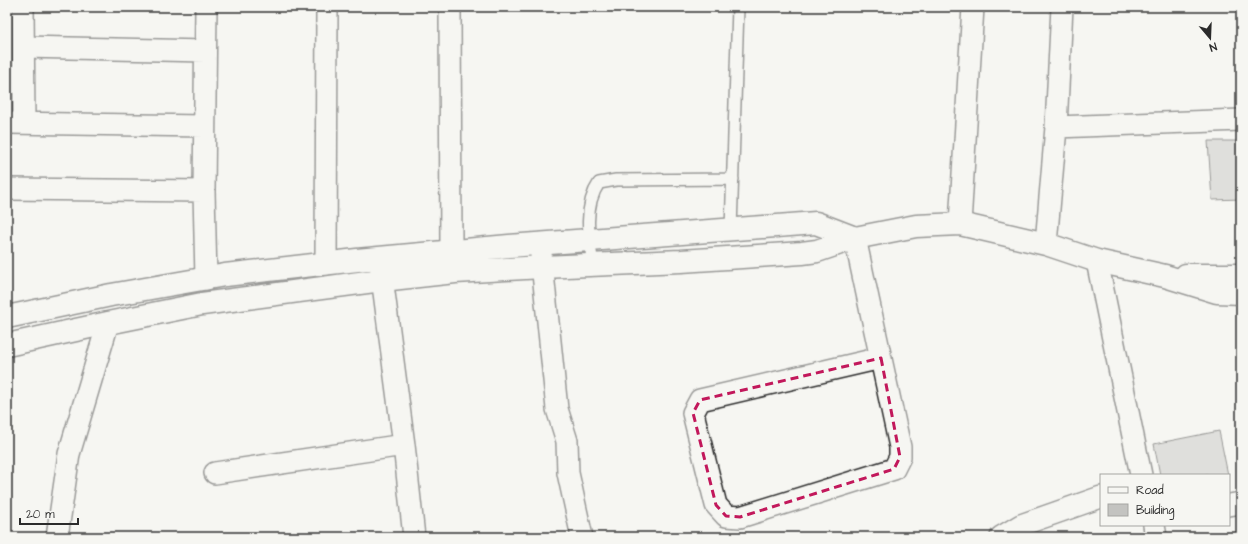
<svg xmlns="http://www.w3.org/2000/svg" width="1248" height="544" viewBox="0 0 1248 544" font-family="'Architects Daughter',sans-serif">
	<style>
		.building { fill: #c3c3c0; stroke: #2b2b2b }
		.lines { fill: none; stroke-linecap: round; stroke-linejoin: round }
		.service-casing { stroke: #2b2b2b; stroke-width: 14 }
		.minor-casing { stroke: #2b2b2b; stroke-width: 24 }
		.tertiary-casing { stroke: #2b2b2b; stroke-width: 25 }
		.service { stroke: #f6f6f2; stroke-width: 11 }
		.minor { stroke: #f6f6f2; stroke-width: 21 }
		.tertiary { stroke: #f6f6f2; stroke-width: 22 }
		.marked { fill: none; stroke: #c2185b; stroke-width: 3; stroke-dasharray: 8 5; stroke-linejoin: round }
	</style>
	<rect width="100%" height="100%" fill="#f6f6f2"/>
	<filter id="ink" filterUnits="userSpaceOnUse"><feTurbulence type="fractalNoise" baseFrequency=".025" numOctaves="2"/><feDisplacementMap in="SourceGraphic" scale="8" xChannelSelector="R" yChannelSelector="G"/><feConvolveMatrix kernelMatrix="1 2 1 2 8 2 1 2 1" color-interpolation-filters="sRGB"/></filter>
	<g filter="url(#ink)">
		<path class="building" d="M1208,141H1241V199L1212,200Z
			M1219,431L1228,475H1160L1154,444Z"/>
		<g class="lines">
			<g class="service-casing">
				<path id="service" d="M731,230L738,7
					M593,265C589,239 583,206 599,183L616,180L733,179"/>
			</g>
			<g class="minor-casing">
				<path id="minor" d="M23,7L24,123
					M450,7L451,251
					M24,47L205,51
					M7,123L204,126
					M1056,127L1241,120
					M7,189L204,191
					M960,224L973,7
					M855,238L900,447V457L894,469L740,517L726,516L716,505L693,413L700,400L881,358
					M540,244L557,409L567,441L568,473L582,537
					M1046,244L1056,127L1062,7
					M1097,261L1141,475
					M380,262L404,445L414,537
					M326,264L327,7
					M206,279L204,191L206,7
					M215,473L404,445
					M1229,505L1241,503
					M1154,525L1156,537
					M57,537L69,454L108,323
					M1001,537L1021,525L1101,497"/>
			</g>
			<g class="tertiary-casing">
				<path id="tertiary" d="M1186,275H1241
					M7,317L111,295L225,275L357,260L509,246L816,223L855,238
					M7,345L108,323L202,304L382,280L455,272L543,267L681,261L802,253L817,251L855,238L916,226L960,224L1046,244L1097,261L1165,276L1217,292L1241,293"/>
			</g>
			<use href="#service" class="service"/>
			<use href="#minor" class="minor"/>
			<use href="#tertiary" class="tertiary"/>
		</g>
	</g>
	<path d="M0 0H1248V544H0ZM881,358L900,457L894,469L740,517L726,516L716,505L693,413L700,400Z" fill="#f6f6f2" fill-opacity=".55" fill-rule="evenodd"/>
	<path class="marked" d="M881,358L900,457L894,469L740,517L726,516L716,505L693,413L700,400Z"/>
	<rect width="1248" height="544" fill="none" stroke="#f6f6f2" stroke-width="24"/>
	<rect x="12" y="12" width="1224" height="520" fill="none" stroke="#2b2b2b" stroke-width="1.5" filter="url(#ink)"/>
	<rect x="1100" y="474" width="130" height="52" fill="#f6f6f2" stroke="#a5a5a2"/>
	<rect x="1108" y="487" width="20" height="6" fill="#f6f6f2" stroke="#a5a5a2"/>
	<text x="1136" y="494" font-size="12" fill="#2b2b2b">Road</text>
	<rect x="1108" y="504" width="20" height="12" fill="#c3c3c0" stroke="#a5a5a2"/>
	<text x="1136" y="514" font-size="12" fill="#2b2b2b">Building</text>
	<g transform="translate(1210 38) rotate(161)" stroke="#f6f6f2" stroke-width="3" paint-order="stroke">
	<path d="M0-3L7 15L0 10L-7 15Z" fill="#2b2b2b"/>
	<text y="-6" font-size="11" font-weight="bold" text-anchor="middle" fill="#2b2b2b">N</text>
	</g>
	<path d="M20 518v6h58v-6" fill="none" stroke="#2b2b2b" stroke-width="2"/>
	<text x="26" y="518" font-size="12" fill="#2b2b2b" stroke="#f6f6f2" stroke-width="3" paint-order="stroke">20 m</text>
</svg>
